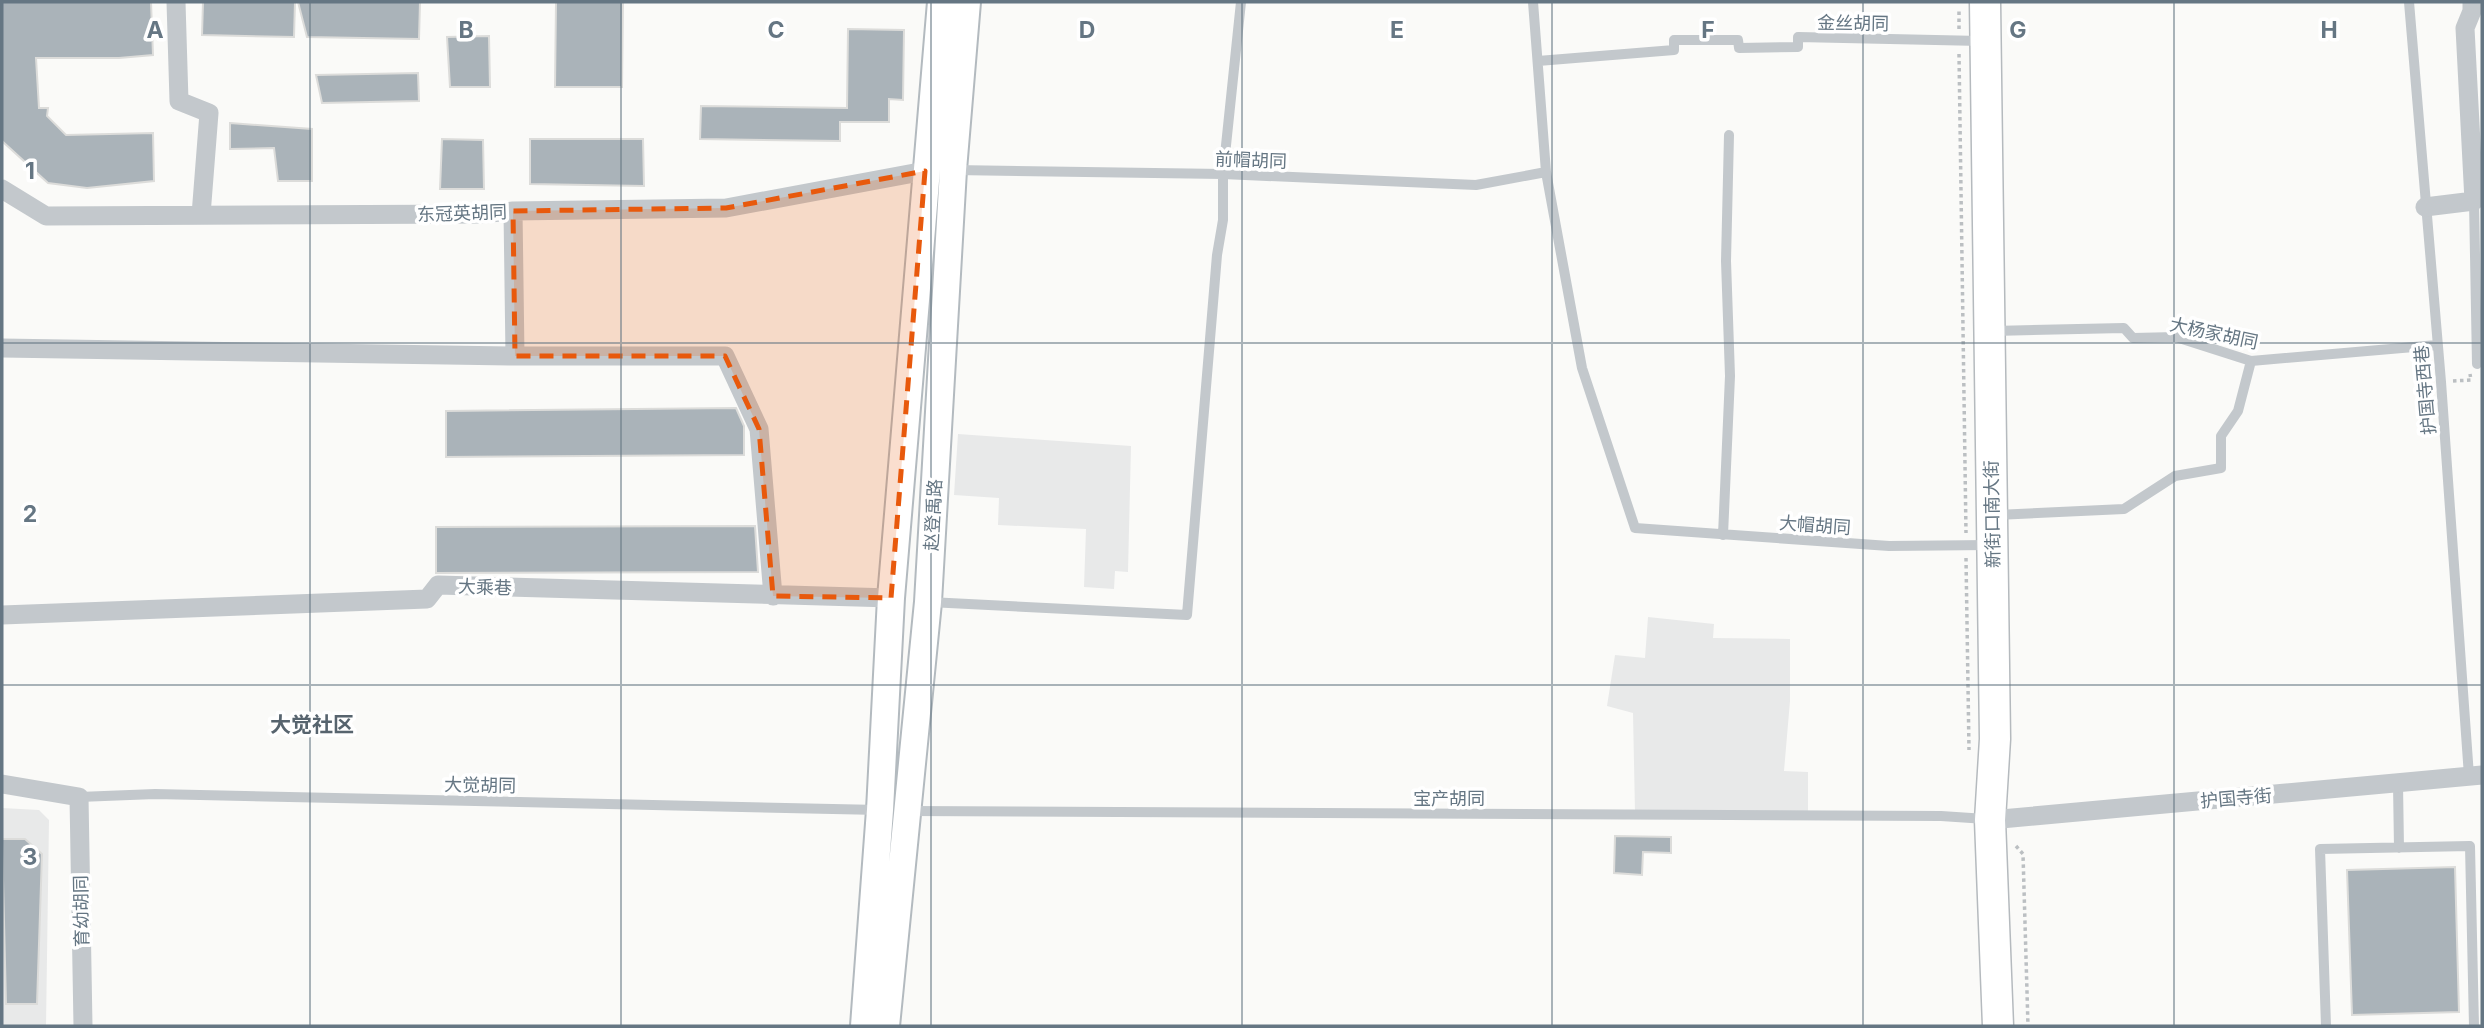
<svg xmlns="http://www.w3.org/2000/svg" width="2484" height="1028" viewBox="0 0 2484 1028" font-family="Inter,'Noto Sans SC',sans-serif">
	<style>
		.built { fill: #e8e9e9 }
		.building { fill: #aab3b9; stroke: #dcdcda; stroke-width: 2 }
		.lines { fill: none; stroke-linecap: round; stroke-linejoin: round }
		.secondary-casing { stroke: #b3babf; stroke-width: 30 }
		.primary-casing { stroke: #b5babe; stroke-width: 33 }
		.path { stroke: #bbbfc2; stroke-width: 3.5; stroke-dasharray: 3.5 3.5; stroke-linecap: butt }
		.lane { stroke: #c3c8cc; stroke-width: 10 }
		.street { stroke: #c3c8cc; stroke-width: 19 }
		.secondary { stroke: #fff; stroke-width: 26 }
		.primary { stroke: #fff; stroke-width: 30 }
		.marked { fill: #e8590c; fill-opacity: 0.2; stroke: #e8590c; stroke-width: 5; stroke-dasharray: 14 9; stroke-linejoin: round }
		.grid { fill: none; stroke: #657683; stroke-width: 2; stroke-opacity: 0.55 }
		.labels { text-anchor: middle; dominant-baseline: central; stroke-width: 7; stroke-linejoin: round; paint-order: stroke }
		.street-label { font-size: 18px; fill: #657683; stroke: #fff }
		.quarter-label { font-size: 21px; font-weight: bold; fill: #57646e; stroke: #fff }
		.grid-label { font-size: 23px; text-anchor: middle; font-weight: bold; fill: #657683; stroke: #fff; stroke-width: 7; stroke-linejoin: round; paint-order: stroke }
	</style>
	<rect width="100%" height="100%" fill="#fafaf8"/>
	<path class="built" d="M958,434L1131,446L1128,572L1115,571L1114,589L1084,587L1086,529L998,525L999,498L954,495Z
		M1648,617L1714,624L1713,638L1790,639V701L1784,771L1808,772V812H1635L1633,713L1607,706L1615,655L1645,658Z
		M2,808L39,810L49,820L46,1026H2Z"/>
	<path class="building" d="M2,2H151L153,55L119,58H36L39,108H48L47,116L66,135L153,133L154,181L87,188L48,183L2,141Z
		M203,2H295L294,37L202,35Z
		M298,2H420L419,39L307,37Z
		M556,2H623L622,87H555Z
		M848,29L904,30L903,100L889,99V122H840V141L700,139L701,106L847,108Z
		M489,36L490,87H450L447,37Z
		M418,73L419,101L322,103L316,75Z
		M230,123L312,129V181H278L274,148L230,149Z
		M442,139L483,140L484,189H440Z
		M530,139H643L644,186L530,184Z
		M736,408L744,426V455L446,457V411Z
		M755,526L758,572L436,573V527Z
		M1615,836L1671,837V853L1643,852L1642,875L1614,873Z
		M2,839H25L42,854L37,1004H6Z
		M2455,867L2459,1012L2352,1015L2347,870Z"/>
	<g class="lines">
		<g class="secondary-casing">
			<path id="secondary" d="M864,1026L880,810L891,598L941,2
				M886,1026L928,602L953,170L967,2"/>
		</g>
		<g class="primary-casing">
			<path id="primary" d="M1985,2L1995,739L1990,820L1998,1026"/>
		</g>
		<path class="path" d="M1959,29V8
			M1959,54L1966,533
			M2453,381L2471,380L2470,374
			M1966,558L1969,750
			M2016,846L2023,854L2028,1026"/>
		<path class="lane" d="M1533,2L1546,172L1582,368L1635,528L1889,546L1989,545
			M2409,2L2441,382L2469,776
			M1538,61L1674,50V40H1738L1739,48L1798,47V37L1981,41
			M954,170L1223,174L1476,185L1546,172
			M2474,201L2477,364
			M1993,331L2124,328L2133,338L2176,337L2251,361L2437,345
			M1996,515L2124,509L2175,476L2221,468V436L2238,411L2251,361
			M1723,535L1730,376L1726,261L1729,135
			M929,602L1187,615L1217,255L1223,220V174L1241,2
			M2398,784L2399,848
			M79,797L155,794L880,810
			M909,811L1941,816L1986,819
			M2326,1026L2320,849L2470,846L2474,1026"/>
		<path class="street" d="M176,2L179,101L209,113L201,215
			M2,189L46,216L479,214L513,211L726,208L925,171L938,170
			M2425,207L2474,201L2465,28L2472,11V2
			M513,211L515,356H725L759,429L773,596
			M2,348L515,356
			M2,615L427,599L438,585L891,598
			M2,784L79,797L83,1026
			M1990,820L2482,775"/>
		<use href="#secondary" class="secondary"/>
		<use href="#primary" class="primary"/>
	</g>
	<path class="marked" d="M925,171L891,598L773,596L759,429L725,356H515L513,211L726,208Z"/>
	<path class="grid" d="M310,2V1026M621,2V1026M931,2V1026M1242,2V1026M1552,2V1026M1863,2V1026M2174,2V1026M2,343H2482M2,685H2482"/>
	<g class="labels">
		<g class="street-label">
			<text transform="translate(1853 23) rotate(1)">金丝胡同</text>
			<text transform="translate(1251 160) rotate(2)">前帽胡同</text>
			<text transform="translate(462 213) rotate(-2)">东冠英胡同</text>
			<text transform="translate(2214 333) rotate(12)">大杨家胡同</text>
			<text transform="translate(2425 390) rotate(-95)">护国寺西巷</text>
			<text transform="translate(1992 514) rotate(-91)">新街口南大街</text>
			<text transform="translate(933 515) rotate(-87)">赵登禹路</text>
			<text transform="translate(1815 525) rotate(4)">大帽胡同</text>
			<text transform="translate(485 587) rotate(2)">大乘巷</text>
			<text transform="translate(480 785) rotate(1)">大觉胡同</text>
			<text x="1449" y="798">宝产胡同</text>
			<text transform="translate(2236 798) rotate(-5)">护国寺街</text>
			<text transform="translate(81 911) rotate(-91)">育幼胡同</text>
		</g>
		<g class="quarter-label">
			<text x="312" y="724">大觉社区</text>
		</g>
	</g>
	<g class="grid-label">
		<text x="155" y="38">A</text>
		<text x="466" y="38">B</text>
		<text x="776" y="38">C</text>
		<text x="1087" y="38">D</text>
		<text x="1397" y="38">E</text>
		<text x="1708" y="38">F</text>
		<text x="2018" y="38">G</text>
		<text x="2329" y="38">H</text>
		<text x="30" y="179">1</text>
		<text x="30" y="522">2</text>
		<text x="30" y="865">3</text>
	</g>
	<rect width="2484" height="1028" fill="none" stroke="#657683" stroke-width="7"/>
</svg>
